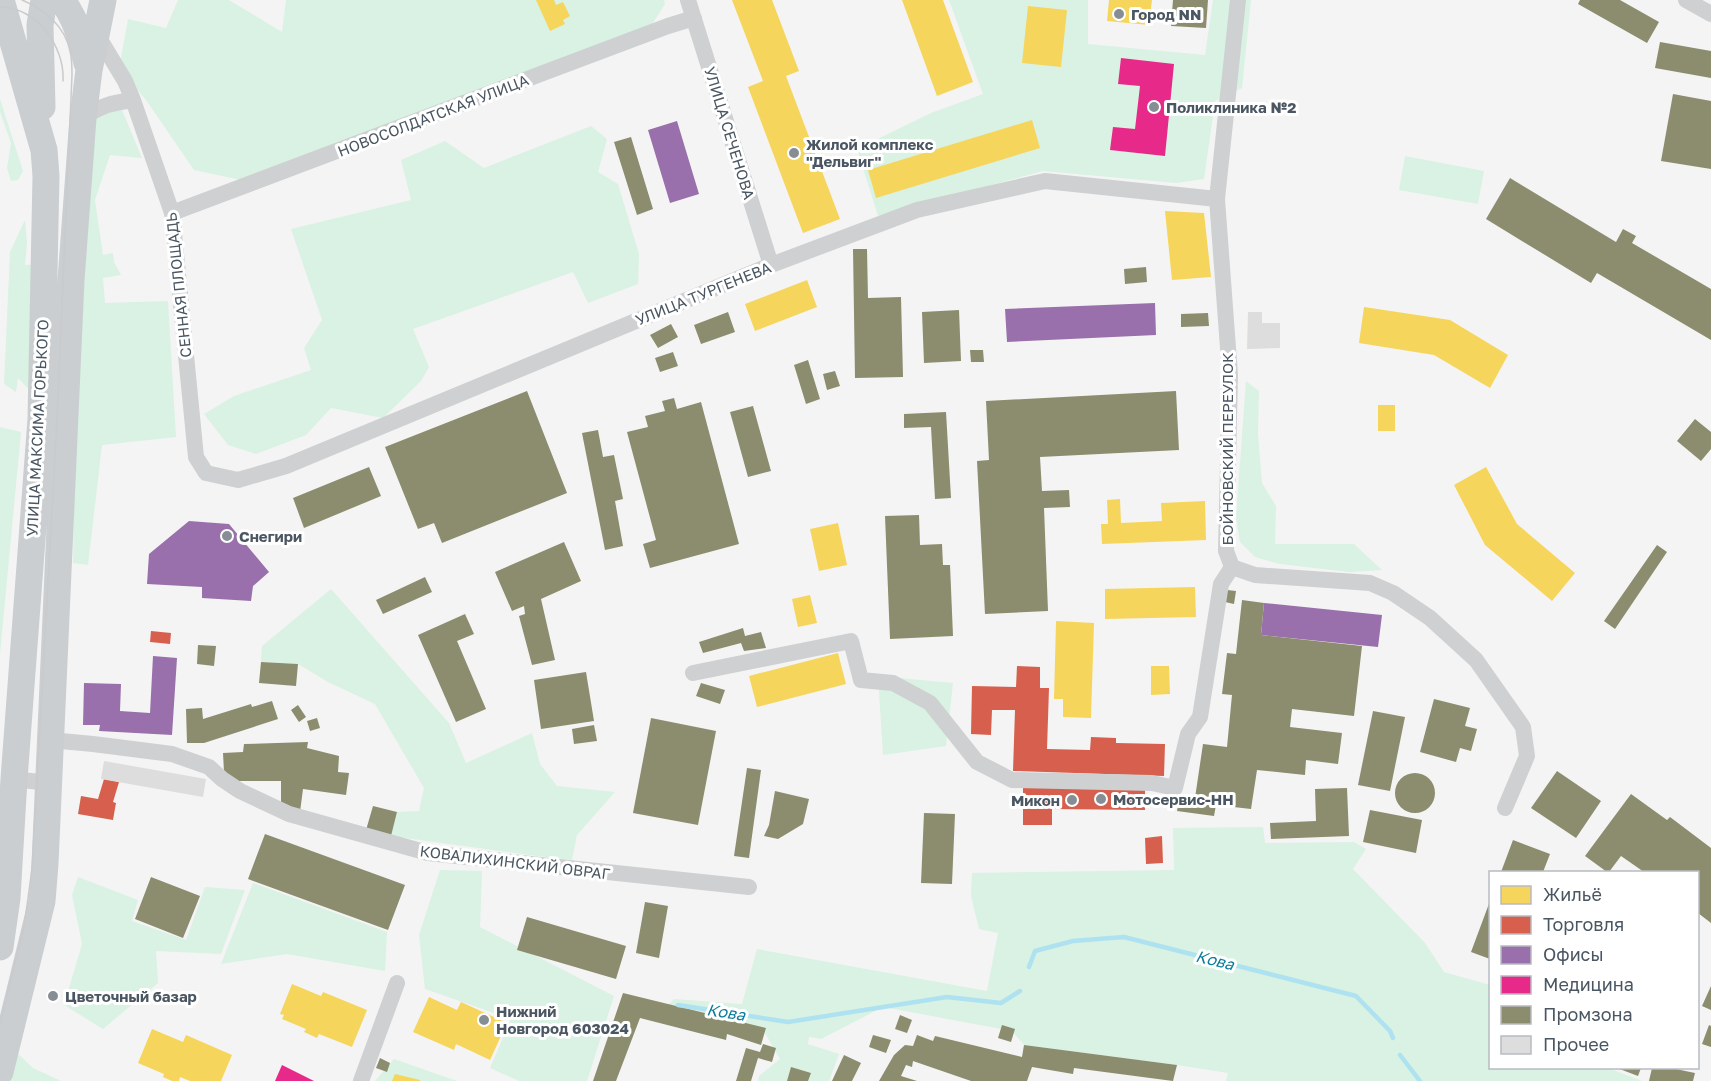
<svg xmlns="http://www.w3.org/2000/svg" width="1711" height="1081" viewBox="0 0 1711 1081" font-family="'Golos Text',sans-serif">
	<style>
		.green { fill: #d9f2e3 }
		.homes { fill: #f6d55c }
		.shops { fill: #d6604d }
		.offices { fill: #9970ab }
		.health { fill: #e7298a }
		.industry { fill: #8c8c6e }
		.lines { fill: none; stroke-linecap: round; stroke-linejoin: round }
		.stream { stroke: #aee2f0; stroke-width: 4.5 }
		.building { fill: #ddddde }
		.minor { stroke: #ced0d2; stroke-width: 16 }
		.primary { stroke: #caced1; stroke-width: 27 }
		.tram { stroke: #c9cacc; stroke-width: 1.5 }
		.poi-dot { fill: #868d94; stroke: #fff; stroke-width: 2 }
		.labels { text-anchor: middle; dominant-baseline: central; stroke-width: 6; stroke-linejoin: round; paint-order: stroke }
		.poi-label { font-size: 15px; font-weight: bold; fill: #4a5661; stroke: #fff; text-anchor: start }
		.street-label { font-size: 15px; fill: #4a5661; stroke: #fff }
		.water-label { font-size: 16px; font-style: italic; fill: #0c7c9b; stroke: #fff }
	</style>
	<rect width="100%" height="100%" fill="#f4f4f4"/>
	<path class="green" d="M178,0H229L282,32L286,0H664L665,4L651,26L241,180L194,170L146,100L119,69L128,19L166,28Z
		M949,0H1088V44L1205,55L1213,0H1251L1242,88L1215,101L1204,179L1176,183L1043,171L878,216L857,149L931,113L983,94Z
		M0,99L23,171L18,180L11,181L7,168L11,143L0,112Z
		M120,105L142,158L110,155L95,200L103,255L113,253L114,262L121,275L103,278L105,303L168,301L176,437L102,445L88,565L73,563L77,311L94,106Z
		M591,126L607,139L598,172L618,184L639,254L638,284L588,303L573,272L413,329L429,367L421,381L383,418L331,408L306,435L256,454L228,445L204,414L234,396L311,370L304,348L322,320L291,229L411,200L401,160L445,141L484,168Z
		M1405,156L1484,171L1478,204L1399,190Z
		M25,220L27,243L25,265L40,264L34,395L18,378L16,392L4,384L10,252Z
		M1246,381L1259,391L1258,434L1262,483L1276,506L1275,544H1354L1382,570L1349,572L1280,564L1255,557L1240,542L1236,517Z
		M0,427L21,432L0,654Z
		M331,589L449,723L466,763L532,733L540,764L557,786L615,792L577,835L572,860C511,853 451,844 391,836L397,812L419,811L424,788L375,704L328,682L298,664L261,662L262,646Z
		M878,676L953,683L946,746L883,755Z
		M1263,827L1265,843L1354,842L1366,849L1353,869L1425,943L1444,972L1490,985V1068H1608L1642,1081H1226L1228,1073L1177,1065L1024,1045L1012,1031L883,1007L821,1039L809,1037L808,1044L839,1054L829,1081H758L759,1076L780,1059L762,1028L668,1005L674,999L742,1004L757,949L987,991L998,933L979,929L971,896L972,873L1174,870L1173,828Z
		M440,870L482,871L480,927L614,996L587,1081H519L490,1068L511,1019L425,989L419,935Z
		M78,877L138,900L132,921L186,940L205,887L245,890L221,954L156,951L158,983L103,1029L64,1005L82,944L72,895Z
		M253,883L387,932L385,971L287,954L221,964Z
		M13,1049L33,1068L61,1081H4Z
		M394,1059L457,1081H375Z"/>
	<path class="homes" d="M536,0H554L556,5L563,2L570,16L563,20L565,24L550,31Z
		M732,0H772L799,71L786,76L840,219L803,233L748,87L763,81Z
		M902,0H943L973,82L937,96Z
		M1109,0H1152L1149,25L1107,21Z
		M1028,6L1067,10L1061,67L1022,63Z
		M1032,120L1040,148L876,198L868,170Z
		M1165,211L1204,213L1211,277L1172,280Z
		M807,280L817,307L755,331L745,304Z
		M1364,307L1450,320L1508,355L1490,388L1434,355L1359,343Z
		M1378,405H1395V431H1378Z
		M1486,467L1517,524L1575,573L1552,601L1485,545L1454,485Z
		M1120,499L1121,523L1162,521L1161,503L1205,501L1206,540L1102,544L1101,524H1108L1107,500Z
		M838,523L847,565L819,571L810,529Z
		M1195,587L1196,617L1105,619V589Z
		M810,595L817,623L798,627L792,599Z
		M1056,621L1094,623L1091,718L1063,717V699H1054Z
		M838,653L846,684L757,707L749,676Z
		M1151,666H1169L1170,694L1151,695Z
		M292,984L321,996L323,992L367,1010L352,1047L319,1034L317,1038L304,1032L306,1029L282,1019L284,1015L280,1014Z
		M429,997L457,1010L461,1002L507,1023L490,1060L456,1044L454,1050L413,1032Z
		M152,1029L183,1042L186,1035L232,1055L221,1081H190L180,1077L179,1081H172L163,1077L164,1074L138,1063Z
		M395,1074L420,1080V1081H392Z"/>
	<path class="shops" d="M151,631L171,633L170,644L150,642Z
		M1017,666L1040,667V688H1049L1047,749L1090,750L1091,737L1116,738V743L1165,744L1164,776L1013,771L1015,710H992L991,735L971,734L972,686L1016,687Z
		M104,779L119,782L113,802L116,803L113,820L78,814L81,796L98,799Z
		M1023,786L1145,788V810L1052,809V825H1023Z
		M1162,836L1163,863L1146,864L1145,838Z"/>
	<path class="offices" d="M677,121L699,194L670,203L648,130Z
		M1155,303L1156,335L1007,342L1005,309Z
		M189,521L229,524L269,572L253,586L251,601L202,598V587L147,584L149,554Z
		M1264,603L1382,615L1378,647L1261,635Z
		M153,656L177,658L172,735L99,731L100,725H83L84,683L121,684L120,711L150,713Z"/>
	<path class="health" d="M1121,58L1174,64L1165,156L1110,150L1113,127L1135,129L1140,86L1118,84Z
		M282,1065L314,1081H275Z"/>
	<path class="industry" d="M1173,0H1208L1206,28L1171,26Z
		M1580,0H1620L1659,22L1647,43L1578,4Z
		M1660,42L1711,51V78L1655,68Z
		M1673,94L1711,101V169L1661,161Z
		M631,137L653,209L637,215L614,142Z
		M1510,178L1616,242L1623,229L1636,236L1632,243L1711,289V340L1597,273L1591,283L1486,219Z
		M853,249H867L868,298L901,297L903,377L855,378Z
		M1146,267L1147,282L1125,284L1124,269Z
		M959,310L961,361L924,363L922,312Z
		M728,312L735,332L701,344L694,325Z
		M1208,313L1209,326L1181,327V314Z
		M671,324L678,337L658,348L650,335Z
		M970,350H983L984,362H971Z
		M673,352L678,366L660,372L655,358Z
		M808,360L820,399L806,404L794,365Z
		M835,371L840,386L827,390L823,374Z
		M527,391L567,493L442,543L434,523L418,529L385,447Z
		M1176,391L1179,450L1040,457L1042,491L1069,490L1070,507L1044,508L1048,611L985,614L977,461L989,460L986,401Z
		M674,398L677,409L701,402L739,544L650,568L643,544L656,540L627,432L648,427L645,416L665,411L662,401Z
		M753,406L771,471L748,477L730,412Z
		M946,412L951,498L935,499L931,427L904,428V414Z
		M1695,419L1711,432V449L1701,461L1677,441Z
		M598,430L603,457L614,455L623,499L615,501L623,546L605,550L582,433Z
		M369,467L381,496L304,528L293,498Z
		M919,515L920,545L942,544L943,565H950L953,636L890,639L885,516Z
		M564,542L581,581L541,599L555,660L532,665L519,616L525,614L524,606L512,611L495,572Z
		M1657,545L1667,552L1615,629L1604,621Z
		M425,577L432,592L383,614L376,600Z
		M1227,590L1236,591L1234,604L1225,602Z
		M1242,600L1264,603L1261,635L1362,646L1354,716L1292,709L1290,727L1342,733L1338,764L1306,760L1305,775L1257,770L1251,809L1216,805L1214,816L1177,811L1180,795L1195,798L1203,744L1227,747L1232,695L1222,694L1227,653L1236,654Z
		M465,614L474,634L457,641L486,709L456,722L418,635Z
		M743,628L745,636L761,632L766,648L744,651L741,643L703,653L699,642Z
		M198,645L216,646L214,666L197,664Z
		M261,662L298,664L296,686L259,683Z
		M586,672L594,721L541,729L534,680Z
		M701,683L725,690L720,704L696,696Z
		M1434,699L1470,708L1465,726L1477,729L1471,751L1460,748L1456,762L1420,752Z
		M272,701L278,719L204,743H187L186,709L202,708L203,719L251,704L252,707Z
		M298,705L306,717L299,722L291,710Z
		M1373,711L1405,717L1390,791L1358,785Z
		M317,718L320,728L310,731L307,721Z
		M651,718L716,731L698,825L633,813Z
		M594,725L597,741L574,744L572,729Z
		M308,742L307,748L339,756L338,772L349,773L346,795L303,789L300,812L281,806V781H237L224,772L223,753L243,752L244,744Z
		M747,768L761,770L749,858L734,856Z
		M1557,771L1601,801L1576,838L1531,808Z
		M1395 793a20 20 0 1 1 40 0a20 20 0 1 1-40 0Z
		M1347,788L1349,836L1271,839L1270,823L1316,821L1315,789Z
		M775,791L809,799L803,824L778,839L764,836L769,825Z
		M1631,794L1667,820L1670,817L1711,848V923L1698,913V872H1644L1621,856L1609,872H1607L1585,856Z
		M373,806L397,812L391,836L366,830Z
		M1370,810L1422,820L1416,853L1363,842Z
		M924,813L955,814L952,884L921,883Z
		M265,834L405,885L388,930L248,879Z
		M1513,840L1550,854L1543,872H1501Z
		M151,877L200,896L183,938L135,919Z
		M1490,901V959L1471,952Z
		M645,902L668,906L659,958L636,953Z
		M527,917L626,946L616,979L517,950Z
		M1711,986V1010L1702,1006Z
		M623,993L766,1028L761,1045L727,1034L726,1040L640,1018L616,1081H593Z
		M900,1015L912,1020L907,1033L895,1029Z
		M1002,1025L1015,1029L1011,1042L998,1038Z
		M1709,1025L1711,1026V1047L1702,1044Z
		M873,1035L891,1040L886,1053L869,1047Z
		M917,1035L933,1041L935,1036L1022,1057L1024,1045L1177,1065L1173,1081L1074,1068L1073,1074L1032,1067L1027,1081H971L913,1061L912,1067L906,1065L901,1076L917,1081H879L894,1055L905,1045L913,1046Z
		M763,1044L776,1048L772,1062L758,1058L751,1081H736L746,1048L760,1052Z
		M844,1055L861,1063L852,1081H832Z
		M380,1058L390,1063L387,1072L376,1068Z
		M791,1067L811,1073L808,1081H787Z
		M1617,1068H1641L1638,1076Z
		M1652,1068H1671L1695,1073L1693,1081H1649Z"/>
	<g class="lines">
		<path class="stream" d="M1029,967L1035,951L1073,941L1124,937L1356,996L1390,1031L1393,1038
			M678,1005L788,1022L947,997L1001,1003L1020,991
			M1400,1055L1420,1081"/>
	</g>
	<path class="building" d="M1248,312H1262V323H1280V348L1247,349Z
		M104,761L206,779L203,797L101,779Z"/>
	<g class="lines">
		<path class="minor" d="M688,0L771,265
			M1238,0L1217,199L1230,375L1226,551L1232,567L1255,575L1370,583L1393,593L1430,618L1476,660L1523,727L1527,756L1505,808
			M1686,0L1711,14
			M96,33L125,81L133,100L172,213L196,457L206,473L238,480L286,466L771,265L917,210L1045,181L1217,199
			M83,118C102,105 111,103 133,100
			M172,213L668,26L694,18
			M693,673L851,641L861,680L893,683L930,703L977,762L1012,780L1152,783L1175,788L1188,734L1200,717L1221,584L1232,567
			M50,740L93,744L172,754L209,767L222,779L240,791L289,814L428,853L749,887
			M14,779L48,783
			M361,1081L397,983"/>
		<path class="primary" d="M62,0C77,21 81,39 87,63
			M42,107L40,25L44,0
			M0,947L7,898L14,779L41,419L46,176L44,150L1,0
			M0,1072L42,901L45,864L71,280L83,118L89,70L103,0"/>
		<path class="tram" d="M0,7C37,7 65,47 63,81
			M0,1024L24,927L32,869L57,420L72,75C72,67 72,58 70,51C65,26 44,9 22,0"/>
	</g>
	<g class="poi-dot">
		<circle cx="1119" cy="14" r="6"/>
		<circle cx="1154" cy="107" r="6"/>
		<circle cx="794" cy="153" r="6"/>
		<circle cx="227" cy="536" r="6"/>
		<circle cx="1101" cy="799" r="6"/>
		<circle cx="1072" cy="800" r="6"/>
		<circle cx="53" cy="996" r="6"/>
		<circle cx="484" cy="1020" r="6"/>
	</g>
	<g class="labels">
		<g class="poi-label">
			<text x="1131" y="14">Город NN</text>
			<text x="1166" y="107">Поликлиника №2</text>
			<text x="806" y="144">Жилой комплекс<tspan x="806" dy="17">"Дельвиг"</tspan></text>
			<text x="239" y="536">Снегири</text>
			<text x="1113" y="799">Мотосервис-НН</text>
			<text x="1060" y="800" text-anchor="end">Микон</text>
			<text x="65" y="996">Цветочный базар</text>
			<text x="496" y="1011">Нижний<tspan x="496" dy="17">Новгород 603024</tspan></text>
		</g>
		<g class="street-label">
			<text transform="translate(433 115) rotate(-21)">НОВОСОЛДАТСКАЯ УЛИЦА</text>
			<text transform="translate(730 133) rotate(73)">УЛИЦА СЕЧЕНОВА</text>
			<text transform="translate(178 285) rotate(-96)">СЕННАЯ ПЛОЩАДЬ</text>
			<text transform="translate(703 293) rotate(-22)">УЛИЦА ТУРГЕНЕВА</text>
			<text transform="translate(37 428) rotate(-87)">УЛИЦА МАКСИМА ГОРЬКОГО</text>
			<text transform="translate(1227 449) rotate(-90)">БОЙНОВСКИЙ ПЕРЕУЛОК</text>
			<text transform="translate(515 862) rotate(7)">КОВАЛИХИНСКИЙ ОВРАГ</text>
		</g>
		<g class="water-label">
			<text transform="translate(1215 960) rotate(14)">Кова</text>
			<text transform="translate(726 1012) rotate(9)">Кова</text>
		</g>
	</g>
	<rect x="1489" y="871" width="210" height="198" fill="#ffffff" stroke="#b7bbc0" stroke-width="1.5"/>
	<rect x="1501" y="886" width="30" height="18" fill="#f6d55c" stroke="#b7bbc0" stroke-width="1.5"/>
	<text x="1543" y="901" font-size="18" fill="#4a5661">Жильё</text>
	<rect x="1501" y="916" width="30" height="18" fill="#d6604d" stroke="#b7bbc0" stroke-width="1.5"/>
	<text x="1543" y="931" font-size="18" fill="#4a5661">Торговля</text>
	<rect x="1501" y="946" width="30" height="18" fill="#9970ab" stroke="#b7bbc0" stroke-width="1.5"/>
	<text x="1543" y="961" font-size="18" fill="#4a5661">Офисы</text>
	<rect x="1501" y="976" width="30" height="18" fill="#e7298a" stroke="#b7bbc0" stroke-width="1.5"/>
	<text x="1543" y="991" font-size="18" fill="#4a5661">Медицина</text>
	<rect x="1501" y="1006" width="30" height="18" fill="#8c8c6e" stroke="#b7bbc0" stroke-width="1.5"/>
	<text x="1543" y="1021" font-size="18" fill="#4a5661">Промзона</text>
	<rect x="1501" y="1036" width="30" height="18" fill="#ddddde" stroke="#b7bbc0" stroke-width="1.5"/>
	<text x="1543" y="1051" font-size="18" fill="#4a5661">Прочее</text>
</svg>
